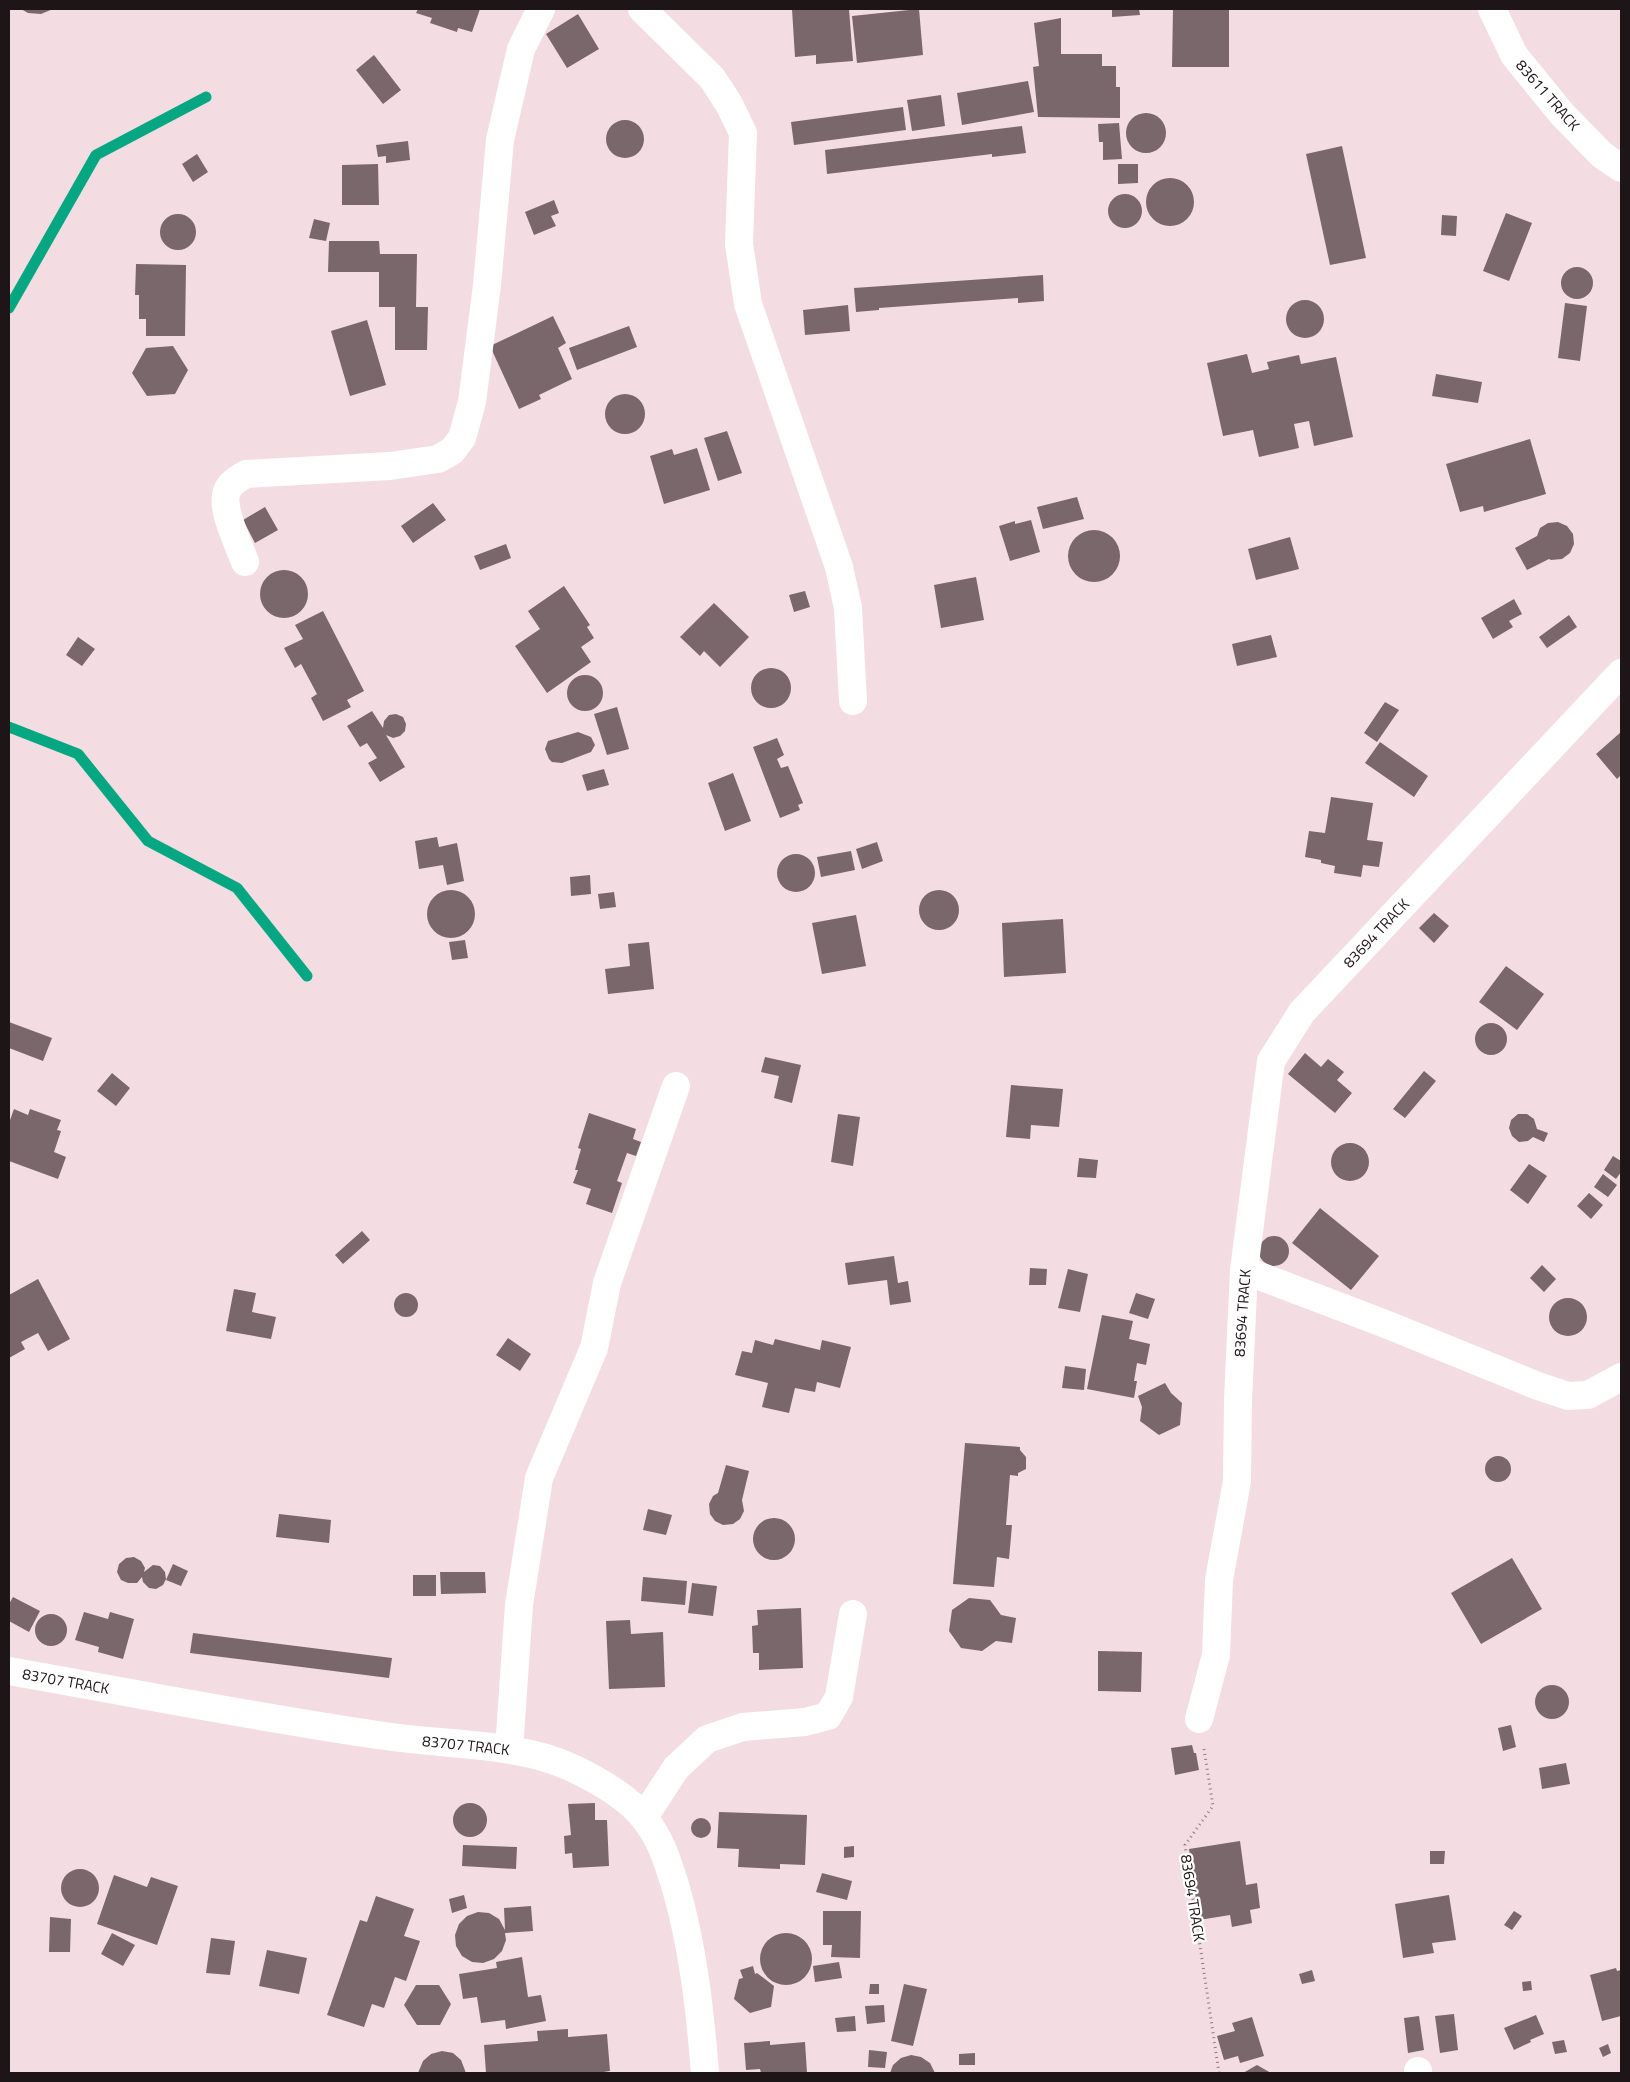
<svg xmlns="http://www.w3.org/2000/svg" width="1630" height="2082" viewBox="0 0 1630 2082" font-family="'Titillium Web',sans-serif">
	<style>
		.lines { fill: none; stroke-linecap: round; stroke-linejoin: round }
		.stream { stroke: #05a682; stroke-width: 11 }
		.building { fill: #79676b }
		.path { stroke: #8c7c80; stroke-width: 3; stroke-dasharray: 1 4; stroke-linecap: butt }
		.minor { stroke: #fff; stroke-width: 28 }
		.labels { text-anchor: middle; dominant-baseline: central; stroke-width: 4.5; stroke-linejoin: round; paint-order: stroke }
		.street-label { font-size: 15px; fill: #1d1517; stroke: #fff }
	</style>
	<rect width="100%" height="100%" fill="#f3dde2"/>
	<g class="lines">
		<path class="stream" d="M9,308L96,155L206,97
			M9,727L78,754L148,841L237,888L307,976"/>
	</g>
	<path class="building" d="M21,9H53L41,14L28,13Z
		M418,9H480L472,32L458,28L457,32L430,23L432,18L416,13Z
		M792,9H849L853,61L816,64V55L795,57Z
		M919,9L923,55L857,63L852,16Z
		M1112,9H1139L1140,15L1112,17Z
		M1173,9H1229V67H1172Z
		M578,14L599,49L567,68L546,34Z
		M1061,18V54H1102V66H1116V87H1120V118L1038,117L1033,67L1039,66L1034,23Z
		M374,55L401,90L383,104L356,70Z
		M1028,81L1034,112L962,125L957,93Z
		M941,95L945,126L912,131L907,100Z
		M903,107L906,130L794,145L791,122Z
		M1126 133a20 20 0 1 1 40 0a20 20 0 1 1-40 0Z
		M606 139a19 19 0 1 1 38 0a19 19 0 1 1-38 0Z
		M1119,123L1122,159L1103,160V142H1099L1098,124Z
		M1022,126L1026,153L992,157V154L827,174L825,150Z
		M408,141L410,160L386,163V156L378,157L376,145Z
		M1342,146L1366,258L1330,265L1306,154Z
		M197,154L208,172L193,182L182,164Z
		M378,164L379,205H342V165Z
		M1118,164H1138V183L1118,184Z
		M1146 202a24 24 0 1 1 48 0a24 24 0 1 1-48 0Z
		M1108 211a17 17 0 1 1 34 0a17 17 0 1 1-34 0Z
		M554,200L559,213L551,216L556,226L534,235L525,212Z
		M1506,213L1532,223L1509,281L1483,271Z
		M160 232a18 18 0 1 1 36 0a18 18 0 1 1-36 0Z
		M1442,215L1457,216L1456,236L1441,235Z
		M314,219L330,223L326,241L309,238Z
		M329,241H379L380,254H417L416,307H428L427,350H395V307H379V272H328Z
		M136,264L186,265L185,336H146V319H139V295H135Z
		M1561 283a16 16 0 1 1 32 0a16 16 0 1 1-32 0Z
		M1043,275L1044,301L1018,303V298L879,308V310L856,312L854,288Z
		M1286 319a19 19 0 1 1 38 0a19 19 0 1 1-38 0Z
		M1565,303L1587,306L1580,361L1558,358Z
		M848,305L850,331L805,335L803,310Z
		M553,316L566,343L558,348L572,379L539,395L541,399L519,409L490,346Z
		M367,320L386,385L350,396L331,331Z
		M629,326L637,347L577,370L569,348Z
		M173,346L188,370L175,394L147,396L132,373L146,348Z
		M1247,354L1252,373L1269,369L1267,362L1299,355L1301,364L1336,357L1353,437L1314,446L1309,421L1294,424L1299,448L1259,457L1253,430L1223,436L1207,363Z
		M1436,374L1482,382L1478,403L1432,396Z
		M605 414a20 20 0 1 1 40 0a20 20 0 1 1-40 0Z
		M727,431L742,473L718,481L704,438Z
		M1530,439L1546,494L1484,512L1483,506L1460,512L1446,464Z
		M697,448L710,490L664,504L650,456L672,449L674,455Z
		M1077,497L1084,519L1043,529L1037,507Z
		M433,503L446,520L413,543L401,526Z
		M265,507L278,530L255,543L243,520Z
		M1031,520L1040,552L1010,561L999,526L1015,521V524Z
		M1558,522L1567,526L1573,534L1574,544L1570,553L1562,559L1551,560L1549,559L1527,570L1515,548L1537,536L1540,528L1548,523Z
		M1068 556a26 26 0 1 1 52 0a26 26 0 1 1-52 0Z
		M1290,537L1299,569L1256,580L1248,549Z
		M506,544L511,558L480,570L474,556Z
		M260 594a24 24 0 1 1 48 0a24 24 0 1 1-48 0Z
		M976,577L984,620L941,628L934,585Z
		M564,586L590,625L587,627L594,638L581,647L591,662L547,693L515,646L540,629L528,611Z
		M805,591L810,607L794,612L789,595Z
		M1514,599L1522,614L1509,621L1513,627L1493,639L1481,618Z
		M714,603L749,637L720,667L704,651L700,656L680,637Z
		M323,611L364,691L347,700L351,707L323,721L311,698L317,694L301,664L295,668L284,648L303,639L295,625Z
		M1569,615L1577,627L1547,648L1539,637Z
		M1271,635L1277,657L1237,666L1232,644Z
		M78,637L95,649L82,666L66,655Z
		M751 688a20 20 0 1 1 40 0a20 20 0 1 1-40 0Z
		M567 693a18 18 0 1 1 36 0a18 18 0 1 1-36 0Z
		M1385,702L1399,710L1377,742L1364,733Z
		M617,707L629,749L607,755L594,714Z
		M372,711L383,728L384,721L389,715L396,714L403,717L406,724L405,731L400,736L393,738L386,735L405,767L380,782L368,763L377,758L367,743L360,747L347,726Z
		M578,732L591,737L595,745L591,752L562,763L552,762L549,759L545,749L548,741Z
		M1621,732V777L1620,776L1617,779L1596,754Z
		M777,738L784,755L777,759L781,768L788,766L803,803L798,805L800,810L780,818L753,747Z
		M1380,742L1428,776L1414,797L1365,763Z
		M604,769L609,785L587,791L582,775Z
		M733,773L751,821L725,831L708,783Z
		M1331,797L1373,803L1367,840L1383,842L1379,867L1363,865L1361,877L1334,873L1335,866L1321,863V860L1305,857L1309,831L1325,833Z
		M437,837L439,847L457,843L464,881L447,885L443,865L419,869L415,841Z
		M877,842L883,861L862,869L856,849Z
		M851,851L855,870L821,877L817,857Z
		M777 873a19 19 0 1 1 38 0a19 19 0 1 1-38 0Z
		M590,875L591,894L571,896L570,877Z
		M427 914a24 24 0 1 1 48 0a24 24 0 1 1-48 0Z
		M919 910a20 20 0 1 1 40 0a20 20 0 1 1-40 0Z
		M614,892L616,907L600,909L598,894Z
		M1434,913L1449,926L1434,943L1419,928Z
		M856,915L866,966L822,974L812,923Z
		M1063,919L1066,973L1004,977L1002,923Z
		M465,940L468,958L452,960L449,942Z
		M649,942L654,989L608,994L605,969L630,966L628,944Z
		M1506,966L1544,994L1517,1030L1479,1002Z
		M9,1022L52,1038L43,1061L9,1048Z
		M1475 1039a16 16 0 1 1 32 0a16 16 0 1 1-32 0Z
		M1305,1053L1321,1067L1328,1059L1344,1072L1337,1080L1352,1093L1335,1113L1288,1074Z
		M765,1057L801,1065L792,1103L774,1098L779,1076L761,1072Z
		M1424,1071L1436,1081L1405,1118L1393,1109Z
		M112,1073L130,1088L116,1106L97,1091Z
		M1011,1085L1063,1089L1059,1127L1031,1125L1030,1139L1006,1137Z
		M14,1109L28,1115L30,1109L61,1120L57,1130L61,1131L54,1152L66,1157L58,1179L9,1161V1123Z
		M589,1113L636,1129L633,1139L641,1142L636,1156L627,1153L617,1181L622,1183L612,1213L586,1204L591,1189L573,1183L578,1170H575L581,1149L578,1148Z
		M838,1114L860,1117L853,1166L831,1162Z
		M1518,1114H1527L1534,1119L1537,1129L1548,1133L1544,1142L1533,1137L1528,1141L1519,1142L1512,1136L1509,1128L1511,1120Z
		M1331 1162a19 19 0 1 1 38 0a19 19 0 1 1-38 0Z
		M1613,1156L1621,1161V1172L1616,1179L1604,1170Z
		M1079,1158L1098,1160L1096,1178L1077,1177Z
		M1529,1164L1547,1176L1528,1204L1510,1190Z
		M1603,1174L1617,1185L1608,1197L1594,1187Z
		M1589,1193L1603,1205L1591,1219L1577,1206Z
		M1320,1208L1379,1256L1351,1290L1292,1243Z
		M362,1231L370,1240L343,1264L335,1255Z
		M1259 1251a15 15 0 1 1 30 0a15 15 0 1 1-30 0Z
		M894,1256L898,1283L908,1281L911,1302L890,1305L887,1280L848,1285L845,1263Z
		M1542,1265L1556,1279L1544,1292L1530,1278Z
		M1030,1268L1047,1269L1046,1285H1029Z
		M1068,1269L1088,1274L1080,1312L1058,1308Z
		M38,1279L70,1339L48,1351L38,1333L21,1342L25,1349L9,1358V1295Z
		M234,1289L256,1293L252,1312L276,1317L271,1339L226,1331Z
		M1136,1293L1155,1299L1148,1319L1129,1313Z
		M394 1305a12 12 0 1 1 24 0a12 12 0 1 1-24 0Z
		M1549 1317a19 19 0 1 1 38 0a19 19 0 1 1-38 0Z
		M1102,1315L1133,1321L1129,1339L1150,1344L1146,1365L1137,1363L1134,1381H1137L1134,1398L1087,1389Z
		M508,1338L531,1354L520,1371L496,1355Z
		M775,1339L820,1350L822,1340L851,1347L840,1388L817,1382L815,1392L795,1388L789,1413L762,1407L768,1383L735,1375L742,1351L752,1353L755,1340L773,1345Z
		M1065,1366L1086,1369L1084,1390L1062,1388Z
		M1165,1383L1171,1393L1182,1403L1180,1425L1159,1435L1140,1421L1142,1407L1138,1396Z
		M965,1443L1020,1447V1450L1026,1457V1469L1018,1473V1476L1010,1475L1006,1525H1012L1009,1559L997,1557L994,1587L953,1584Z
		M1485 1469a13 13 0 1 1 26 0a13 13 0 1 1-26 0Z
		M726,1465L749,1471L742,1500L744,1511L740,1519L733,1524L723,1525L715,1521L710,1514L709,1504L713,1496L718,1493Z
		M648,1509L672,1515L666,1535L643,1530Z
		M279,1514L331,1520L329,1543L276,1537Z
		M753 1539a21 21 0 1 1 42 0a21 21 0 1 1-42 0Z
		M134,1557L141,1561L145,1568L144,1572L153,1565L160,1566L165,1572L166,1579L163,1585L156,1589L149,1588L143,1582L142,1577L137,1583H128L121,1580L117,1572L119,1564L126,1558Z
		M1512,1558L1542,1609L1481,1644L1451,1593Z
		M173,1564L188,1571L181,1586L166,1580Z
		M440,1572H485L486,1593L441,1594Z
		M413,1575H436V1596H413Z
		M643,1577L687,1581L685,1605L641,1601Z
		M692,1583L717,1586L713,1616L688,1613Z
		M13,1597L40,1611L29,1632L9,1621V1604Z
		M969,1598L990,1600L1001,1615L1016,1618L1012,1643L996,1641L982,1651L961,1648L949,1631L952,1610Z
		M801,1608L803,1668L759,1670V1653H753L752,1626L758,1625L757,1610Z
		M84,1612L108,1619L110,1612L134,1619L123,1659L98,1652L99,1647L75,1640Z
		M35 1630a16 16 0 1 1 32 0a16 16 0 1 1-32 0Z
		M630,1620L631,1634L663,1632L665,1687L609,1689L606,1621Z
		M193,1633L392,1658L389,1678L190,1653Z
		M1098,1651L1142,1652L1141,1692L1098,1691Z
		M1535 1702a17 17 0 1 1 34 0a17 17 0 1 1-34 0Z
		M1511,1725L1516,1747L1503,1751L1498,1728Z
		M1192,1745L1194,1753H1196L1199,1770L1175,1775L1171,1748Z
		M1566,1763L1570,1784L1542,1789L1539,1768Z
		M453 1820a17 17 0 1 1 34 0a17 17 0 1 1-34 0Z
		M595,1803V1820H607L609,1866L573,1868L572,1853L565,1854L564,1836L571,1835L568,1804Z
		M719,1812L807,1815L805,1865L780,1864V1869L738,1867L739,1849L717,1848Z
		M691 1828a10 10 0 1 1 20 0a10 10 0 1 1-20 0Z
		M1240,1841L1246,1885L1257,1883L1260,1908L1250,1910L1252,1923L1232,1927L1230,1915L1199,1920L1189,1849Z
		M463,1845L517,1847L516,1869L462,1866Z
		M854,1846V1857L844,1858V1847Z
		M1430,1851H1445L1444,1864H1430Z
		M61 1888a19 19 0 1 1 38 0a19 19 0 1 1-38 0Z
		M822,1873L852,1881L847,1900L816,1892Z
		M114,1875L147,1887L151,1877L178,1886L157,1945L97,1924Z
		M464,1895L467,1908L452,1913L449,1899Z
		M1449,1895L1456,1940L1432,1943L1434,1953L1403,1958L1395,1904Z
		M376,1896L414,1909L404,1936L420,1941L406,1981L395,1977L384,2008L372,2004L364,2027L327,2015L360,1920L367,1922Z
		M531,1906L533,1931L505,1933L506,1940L502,1951L494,1959L483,1963L472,1962L462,1956L456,1946L455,1935L459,1924L467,1916L478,1912L489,1913L499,1919L505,1930L504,1908Z
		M823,1911H861L860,1958L831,1957L832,1945H823Z
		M1514,1911L1522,1916L1512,1930L1504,1925Z
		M50,1917L71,1919L70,1952H49Z
		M112,1933L135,1945L123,1966L101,1954Z
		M760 1959a26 26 0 1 1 52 0a26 26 0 1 1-52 0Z
		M211,1938L235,1941L230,1975L206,1973Z
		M267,1950L307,1958L299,1994L259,1986Z
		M522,1957L528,1997L541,1995L546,2021L506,2029L505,2020L481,2023L477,1997L463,1999L459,1974L497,1968L496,1962Z
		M839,1962L842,1978L815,1982L813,1966Z
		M753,1966L755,1974L757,1973L774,1986L771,2007L750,2013L734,1999L739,1979L743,1978L740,1970Z
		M1616,1968L1617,1971L1621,1970V2016L1602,2021L1590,1975Z
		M1312,1970L1315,1981L1302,1984L1299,1974Z
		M1531,1981L1532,1990L1523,1991L1522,1982Z
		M870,1984H879V1994H869Z
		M904,1984L927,1989L913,2046L891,2041Z
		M416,1985H439L451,2004L440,2025H417L404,2005Z
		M884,2005L885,2022L867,2024L865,2006Z
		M1454,2014L1458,2050L1440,2053L1435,2016Z
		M1536,2015L1544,2034L1530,2040L1531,2042L1514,2050L1504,2028Z
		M855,2016L856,2031L837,2032L835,2018Z
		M1419,2016L1424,2050L1408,2053L1404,2018Z
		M1252,2017L1264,2056L1240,2063L1238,2056L1224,2060L1217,2036L1235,2031L1232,2023Z
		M568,2029V2037L607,2034L610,2071L597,2073H486L484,2045L538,2041L537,2031Z
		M1564,2040L1567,2052L1555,2054L1552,2042Z
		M770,2041V2045L805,2042L807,2073H761L760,2069L746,2070L744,2043Z
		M1608,2044L1611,2053L1603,2057L1599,2048Z
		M869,2050L887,2052L885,2068L868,2067Z
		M442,2051L453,2053L461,2060L466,2073H418L423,2061L431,2054Z
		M975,2053V2065H959V2054Z
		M911,2055L921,2057L930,2063L935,2073H890L893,2065L901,2058Z
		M1257,2065L1271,2073H1243Z"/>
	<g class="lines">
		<path class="path" d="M1204,1749L1213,1806L1185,1845L1219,2073"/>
		<path class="minor" d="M642,9L712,78L729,104L743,133L739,244L748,304L839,567L848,608L853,701
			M1492,9L1514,55L1562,114L1602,155L1621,168
			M245,562C239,544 216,502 230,486C234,481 241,477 246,474L390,466L438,459L452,451L462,438L472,402L487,285L500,140L521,49L541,9
			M1244,1270L1388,1325L1538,1386L1568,1396L1588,1395L1621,1377
			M9,1671C134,1693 259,1718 385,1736C439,1744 494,1743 546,1758C576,1767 625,1793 644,1818C661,1839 667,1860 675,1885C693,1946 700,2010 705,2073
			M1199,1719L1216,1655L1219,1580L1237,1481L1238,1400L1244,1270L1271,1061L1302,1012L1621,673
			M509,1749L519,1605L539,1478L594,1348L607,1283L676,1086
			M644,1817L676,1768L707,1739L743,1727L805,1722L828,1716L839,1697L853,1614
			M1418,2073V2071"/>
	</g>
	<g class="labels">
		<g class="street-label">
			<text transform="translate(1548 95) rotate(49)">83611 TRACK</text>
			<text transform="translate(1376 933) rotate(-47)">83694 TRACK</text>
			<text transform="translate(1242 1313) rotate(-86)">83694 TRACK</text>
			<text transform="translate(66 1681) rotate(10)">83707 TRACK</text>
			<text transform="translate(466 1745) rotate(6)">83707 TRACK</text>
			<text transform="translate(1193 1898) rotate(81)">83694 TRACK</text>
		</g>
	</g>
	<rect width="1630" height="2082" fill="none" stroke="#1d1517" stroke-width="20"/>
</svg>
